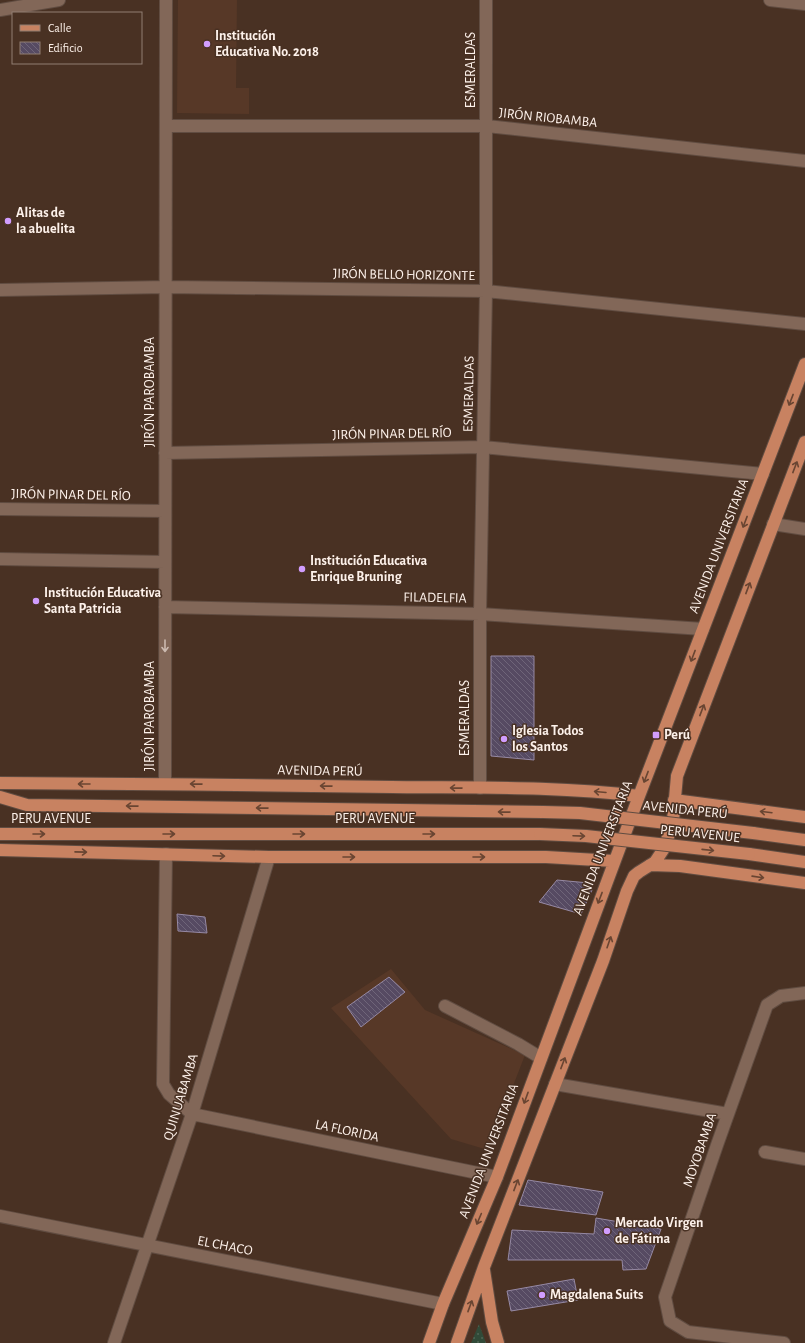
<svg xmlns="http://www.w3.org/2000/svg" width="805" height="1343" viewBox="0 0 805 1343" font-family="'Alegreya Sans',sans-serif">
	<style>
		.built { fill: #573827 }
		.grass { fill: url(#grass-dots) }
		.building { fill: url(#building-back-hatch); stroke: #9689a4 }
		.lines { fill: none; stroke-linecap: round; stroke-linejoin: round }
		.minor-casing { stroke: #604c41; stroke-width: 14 }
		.major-casing { stroke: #604c41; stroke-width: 14 }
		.minor { stroke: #826758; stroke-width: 12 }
		.major { stroke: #c88261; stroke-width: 12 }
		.major-bridge-casing { stroke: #604c41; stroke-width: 14; stroke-linecap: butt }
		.major-bridge { stroke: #c88261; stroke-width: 12 }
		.oneway { stroke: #694532 }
		.oneway2 { stroke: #ccbab0 }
		.poi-dot { fill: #d19dfe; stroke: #493123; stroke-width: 1.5 }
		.labels { text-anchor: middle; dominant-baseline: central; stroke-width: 3; stroke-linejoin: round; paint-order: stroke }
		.poi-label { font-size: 14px; font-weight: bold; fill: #fdf1ea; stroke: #493123; text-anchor: start }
		.street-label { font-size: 14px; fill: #fdf1ea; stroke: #493123 }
	</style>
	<defs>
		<pattern id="grass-dots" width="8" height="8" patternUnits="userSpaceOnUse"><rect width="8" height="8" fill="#314a38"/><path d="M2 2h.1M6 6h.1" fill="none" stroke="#506555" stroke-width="1.8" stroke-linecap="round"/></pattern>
		<pattern id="building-back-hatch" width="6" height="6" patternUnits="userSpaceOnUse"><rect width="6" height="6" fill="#564a62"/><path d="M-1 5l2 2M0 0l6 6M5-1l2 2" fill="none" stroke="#6f6579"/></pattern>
	</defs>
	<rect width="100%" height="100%" fill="#493123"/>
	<path class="built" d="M178,0H237L236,88H249V114L177,113Z
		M391,969L425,1010L525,1055L488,1150L451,1139L331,1008Z"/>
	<path class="grass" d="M479,1324L486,1343H471Z"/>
	<path class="building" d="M491,656H534V760L491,756Z
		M557,880L589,883L592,890L581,914L539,902Z
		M177,914L205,917L207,933L178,931Z
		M389,977L405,992L361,1027L347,1007Z
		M528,1180L603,1192L596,1215L519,1205Z
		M596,1218L661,1229L646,1269L623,1270L622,1260H508L512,1230L594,1234Z
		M574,1279L578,1300L511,1311L507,1291Z"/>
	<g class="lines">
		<g class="minor-casing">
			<path id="minor" d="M770,0L805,4
				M0,10L59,0
				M166,126H487L805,161
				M0,290L166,287L486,291L805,324
				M165,453L483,447L763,474
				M0,509L165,511
				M773,524L805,529
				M0,559L165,562
				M165,607L480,614L703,629
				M165,784L166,0
				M480,788V614L486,291V0
				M166,854L163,1084L169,1094L192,1114L497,1177
				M445,1006L518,1044L541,1058
				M555,1084L728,1114
				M765,1152L805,1159
				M0,1216L443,1304
				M114,1343L192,1114L269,857
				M784,1343L688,1332L670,1321L665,1297L717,1145L767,1005L781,996L805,993"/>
		</g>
		<g class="major-casing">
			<path id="major" d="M0,783C131,784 261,785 392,787C474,788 557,786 639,796
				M0,797L27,805L543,812
				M674,800L805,817
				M753,833L805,840
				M0,834H540
				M0,850L269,857H546L614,861
				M749,854L805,862
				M650,865L680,866L805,883
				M484,1270L492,1322L498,1343
				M429,1343L443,1304L497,1177L639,796L805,364
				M457,1343L484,1267L603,961L627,891L634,876L639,872L655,862L663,850L668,837L673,820L677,776L805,442"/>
		</g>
		<use href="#minor" class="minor"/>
		<use href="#major" class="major"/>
		<g class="major-bridge-casing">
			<path id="major-bridge" d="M543,812L580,813L753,833
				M540,834L586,836L749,854"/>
		</g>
		<use href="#major-bridge" class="major-bridge"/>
	</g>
	<defs><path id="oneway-shaft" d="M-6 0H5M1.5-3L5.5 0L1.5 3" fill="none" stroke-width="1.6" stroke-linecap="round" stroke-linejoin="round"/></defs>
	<g class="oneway">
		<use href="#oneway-shaft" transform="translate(791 400) rotate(111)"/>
		<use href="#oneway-shaft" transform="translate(795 467) rotate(-69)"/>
		<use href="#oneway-shaft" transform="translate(745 522) rotate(111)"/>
		<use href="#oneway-shaft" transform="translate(748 588) rotate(-69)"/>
		<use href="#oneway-shaft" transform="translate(693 656) rotate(111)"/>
		<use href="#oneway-shaft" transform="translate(702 710) rotate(-69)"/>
		<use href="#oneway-shaft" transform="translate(646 777) rotate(111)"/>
		<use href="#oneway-shaft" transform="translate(84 784) rotate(-180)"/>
		<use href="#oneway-shaft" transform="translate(196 784) rotate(-179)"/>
		<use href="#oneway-shaft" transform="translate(326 786) rotate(-179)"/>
		<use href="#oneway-shaft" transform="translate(456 788) rotate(-179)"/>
		<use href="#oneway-shaft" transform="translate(600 792) rotate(-175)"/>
		<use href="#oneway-shaft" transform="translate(132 806) rotate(-179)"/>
		<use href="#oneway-shaft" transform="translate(262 808) rotate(-179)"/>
		<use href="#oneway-shaft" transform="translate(504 812) rotate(-179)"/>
		<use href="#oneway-shaft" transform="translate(766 812) rotate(-173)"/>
		<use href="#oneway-shaft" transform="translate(39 834)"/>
		<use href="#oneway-shaft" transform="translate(169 834)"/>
		<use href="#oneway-shaft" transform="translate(299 834)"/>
		<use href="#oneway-shaft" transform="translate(429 834)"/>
		<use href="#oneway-shaft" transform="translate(579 836) rotate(2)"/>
		<use href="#oneway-shaft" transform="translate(708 850) rotate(6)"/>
		<use href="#oneway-shaft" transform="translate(81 852) rotate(1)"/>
		<use href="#oneway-shaft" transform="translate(219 856) rotate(2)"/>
		<use href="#oneway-shaft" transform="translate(349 857)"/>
		<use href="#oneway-shaft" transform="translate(479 857)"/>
		<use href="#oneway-shaft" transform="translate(758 877) rotate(8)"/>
		<use href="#oneway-shaft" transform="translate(600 898) rotate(111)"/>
		<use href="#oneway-shaft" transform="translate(609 942) rotate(-71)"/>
		<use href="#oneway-shaft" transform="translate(563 1063) rotate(-69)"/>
		<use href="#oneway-shaft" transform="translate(526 1098) rotate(110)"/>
		<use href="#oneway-shaft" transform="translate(516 1185) rotate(-69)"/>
		<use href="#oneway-shaft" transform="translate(479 1219) rotate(113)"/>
		<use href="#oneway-shaft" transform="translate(470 1306) rotate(-70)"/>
	</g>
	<use class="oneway2" href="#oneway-shaft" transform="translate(165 646) rotate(90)"/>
	<g class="poi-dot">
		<circle cx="207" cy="44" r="4"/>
		<circle cx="8" cy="221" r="4"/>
		<circle cx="302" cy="569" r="4"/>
		<circle cx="36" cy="601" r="4"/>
		<rect x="652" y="731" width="8" height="8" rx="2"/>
		<circle cx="504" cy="739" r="4"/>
		<circle cx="607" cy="1231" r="4"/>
		<circle cx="542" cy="1295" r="4"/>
	</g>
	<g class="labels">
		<g class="poi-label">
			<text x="215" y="36">Institución<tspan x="215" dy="16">Educativa No. 2018</tspan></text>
			<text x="16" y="213">Alitas de<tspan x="16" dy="16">la abuelita</tspan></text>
			<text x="310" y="561">Institución Educativa<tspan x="310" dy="16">Enrique Bruning</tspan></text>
			<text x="44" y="593">Institución Educativa<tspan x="44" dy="16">Santa Patricia</tspan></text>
			<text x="512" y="731">Iglesia Todos<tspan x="512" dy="16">los Santos</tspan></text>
			<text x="664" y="735">Perú</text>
			<text x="615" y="1223">Mercado Virgen<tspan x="615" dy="16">de Fátima</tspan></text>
			<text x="550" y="1295">Magdalena Suits</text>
		</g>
		<g class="street-label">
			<text transform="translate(471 70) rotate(-90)">ESMERALDAS</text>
			<text transform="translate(548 118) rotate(6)">JIRÓN RIOBAMBA</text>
			<text transform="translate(404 275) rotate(1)">JIRÓN BELLO HORIZONTE</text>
			<text transform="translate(150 392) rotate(-90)">JIRÓN PAROBAMBA</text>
			<text transform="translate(469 394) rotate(-89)">ESMERALDAS</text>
			<text transform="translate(392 434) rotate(-1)">JIRÓN PINAR DEL RÍO</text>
			<text transform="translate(71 495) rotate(1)">JIRÓN PINAR DEL RÍO</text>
			<text transform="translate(719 546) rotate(-69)">AVENIDA UNIVERSITARIA</text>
			<text transform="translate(435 598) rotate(1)">FILADELFIA</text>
			<text transform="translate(150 716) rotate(-90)">JIRÓN PAROBAMBA</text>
			<text transform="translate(465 718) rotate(-90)">ESMERALDAS</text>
			<text transform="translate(320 771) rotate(1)">AVENIDA PERÚ</text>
			<text transform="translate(685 810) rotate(6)">AVENIDA PERÚ</text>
			<text x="51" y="819">PERU AVENUE</text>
			<text x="375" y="819">PERU AVENUE</text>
			<text transform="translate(700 834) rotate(6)">PERU AVENUE</text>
			<text transform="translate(603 848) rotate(-69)">AVENIDA UNIVERSITARIA</text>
			<text transform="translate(181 1097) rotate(-73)">QUINUABAMBA</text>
			<text transform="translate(347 1131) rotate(12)">LA FLORIDA</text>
			<text transform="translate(700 1150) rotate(-71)">MOYOBAMBA</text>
			<text transform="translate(489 1151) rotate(-69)">AVENIDA UNIVERSITARIA</text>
			<text transform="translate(225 1246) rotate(11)">EL CHACO</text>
		</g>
	</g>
	<rect x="12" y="12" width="130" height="52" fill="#493123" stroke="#917e73"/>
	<rect x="20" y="25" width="20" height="6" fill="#c88261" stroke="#917e73"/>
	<text x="48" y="32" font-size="12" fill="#fdf1ea">Calle</text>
	<rect x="20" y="42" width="20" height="12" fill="url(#building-back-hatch)" stroke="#917e73"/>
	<text x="48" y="52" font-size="12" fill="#fdf1ea">Edificio</text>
</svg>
